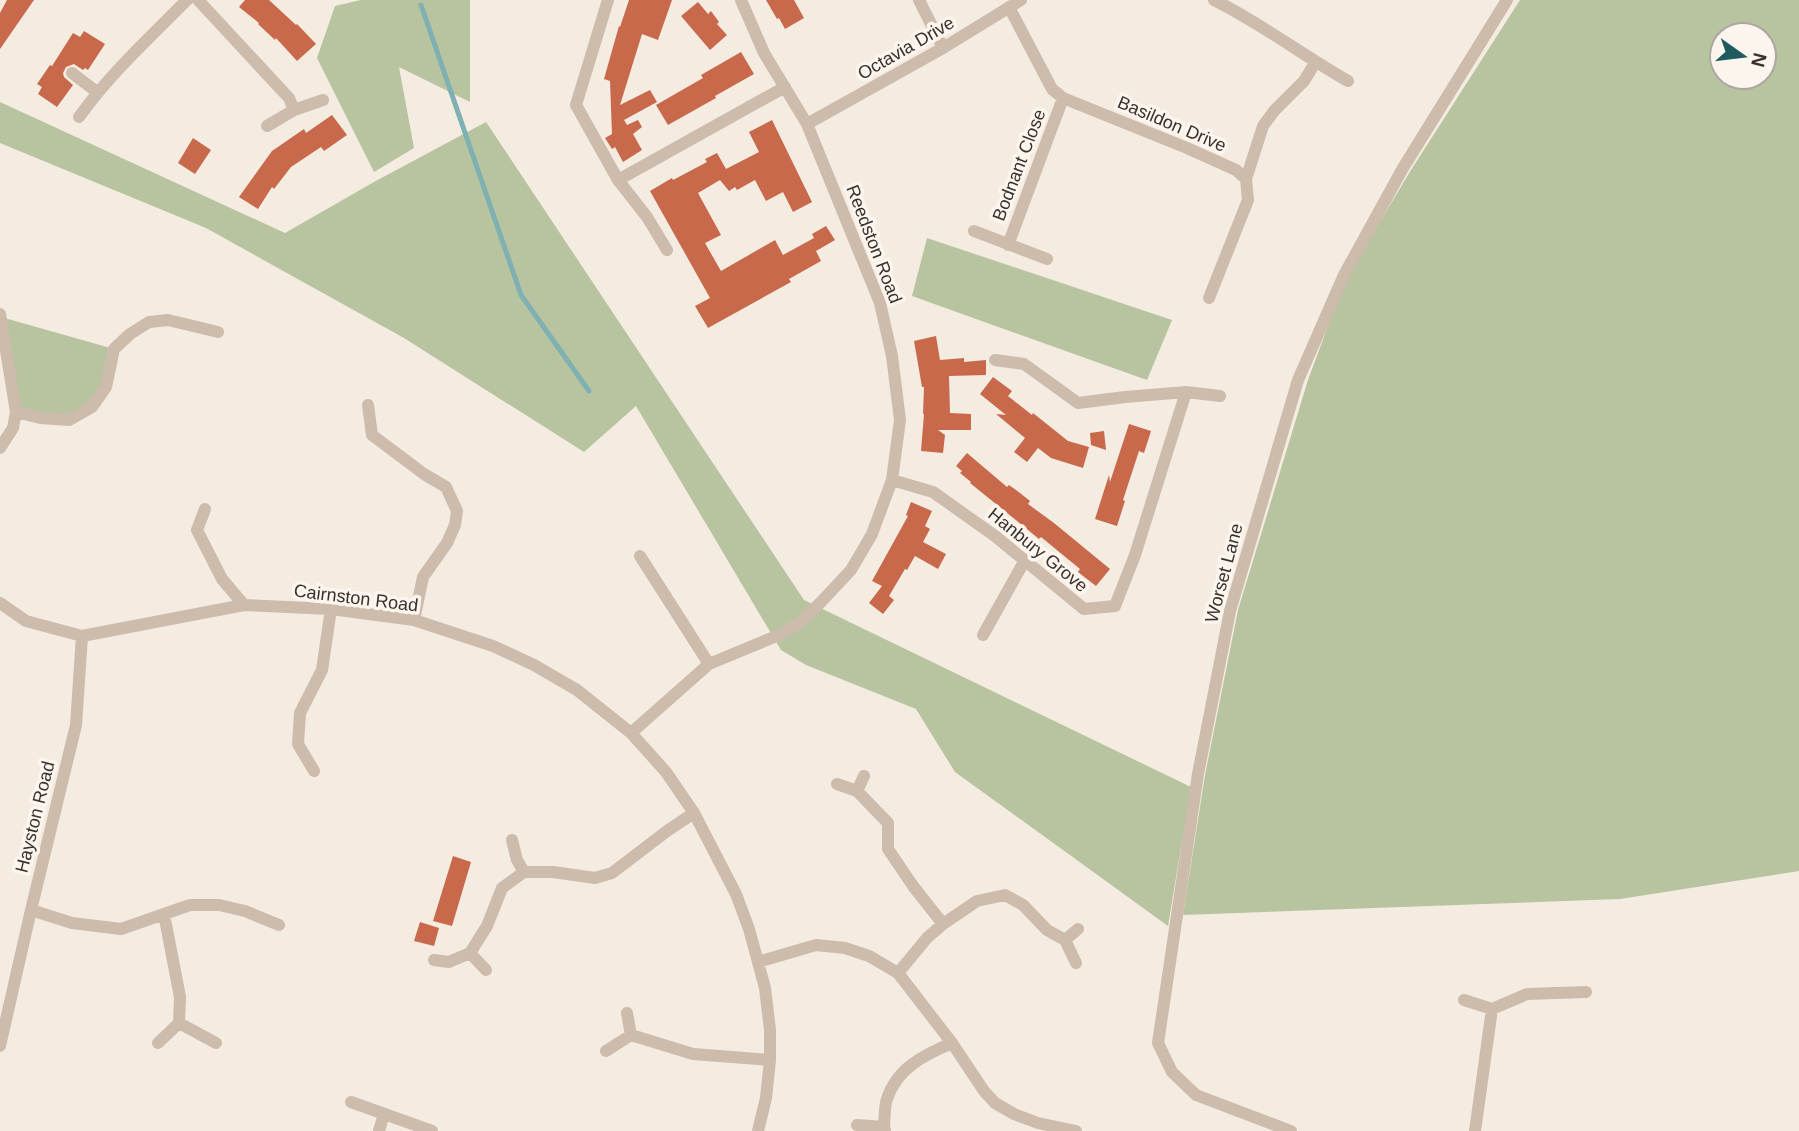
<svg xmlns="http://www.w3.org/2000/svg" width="1799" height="1131" viewBox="0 0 1799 1131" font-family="Arial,sans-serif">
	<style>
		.green { fill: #b8c4a0; fill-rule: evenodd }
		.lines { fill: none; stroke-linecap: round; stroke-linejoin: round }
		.stream { stroke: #7fb0b2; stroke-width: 5 }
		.building { fill: #c8694b }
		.minor { stroke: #cdbbac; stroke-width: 12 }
		.labels { text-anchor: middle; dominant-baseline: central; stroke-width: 7; stroke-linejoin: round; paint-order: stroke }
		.street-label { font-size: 18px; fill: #3b302b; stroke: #fbf5ee }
	</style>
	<rect width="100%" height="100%" fill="#f4ebe1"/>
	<path class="green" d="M361,0H470V102L399,67L414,148L374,172L317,58L335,6Z
		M1520,0H1799V871L1620,899L1183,915L1205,775L1238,610L1308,380L1345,280L1411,170ZM1722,35H1764V77H1722Z
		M0,102L285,233L374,182L486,122L804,600L1191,787L1168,926L955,772L916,709L806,665L781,650L636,406L584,452L404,338L206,228L0,143Z
		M927,238L1172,320L1147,380L912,296Z
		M1,317L114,349L106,387L69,420L16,412Z"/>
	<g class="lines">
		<path class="stream" d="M421,5L521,295L589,391"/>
	</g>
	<path class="building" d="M7,0H34L0,49V13Z
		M245,0H269L296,25L297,24L316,44L297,61L276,38L275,40L258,24L259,23L239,7Z
		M629,0H672L658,40L642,34L620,105L650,90L657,102L624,120L627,125L638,120L642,127L633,134L642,150L623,162L615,147L612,149L605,138L612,134L610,81L604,79L619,26L620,27Z
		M766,0H794L804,18L785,29L779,18L777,19Z
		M698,2L708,14L711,11L719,22L717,24L727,35L710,50L681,16Z
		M84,31L105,44L88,70L85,68L83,70L74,64L66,67L63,73L64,77L73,85L57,107L38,94L42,87L37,84L50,65L52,66L73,33L80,37Z
		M741,52L754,74L715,96L716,98L668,125L656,105L703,78L701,75Z
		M332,115L347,135L324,151L321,147L291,167L274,189L272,187L258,209L239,197L272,151L304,129L306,133Z
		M772,120L812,202L793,212L783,192L766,201L755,180L737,190L735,187L729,191L720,180L698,193L721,235L705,243L721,271L775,240L783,255L814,238L812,234L826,226L835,240L816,251L821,261L789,279L791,282L708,328L695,306L710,298L650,191L672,178L673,180L707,162L705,159L717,153L726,169L759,152L749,132Z
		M193,138L211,150L195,174L178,163Z
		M936,336L940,360L964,358V362L986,360V375L949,376L950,413L971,414V430H938L945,435L943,453L921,451L924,414H923L924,387H922L914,341Z
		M993,377L1012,391L1008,396L1032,415L1033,413L1068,441L1089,447L1083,468L1051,458L1038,448L1027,462L1014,452L1025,438L996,414L1006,415L980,394Z
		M1129,424L1151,431L1144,453L1139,451L1123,500L1125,501L1117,526L1095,519L1109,475L1110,482Z
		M1104,431L1106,450L1091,445L1090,433Z
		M967,453L1007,487L1009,485L1020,493L1030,501L1028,504L1054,523L1110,569L1096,586L1078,572L1080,569L1041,537L1039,539L1022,525L970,483L971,482L960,473L962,471L956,466Z
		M911,502L932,511L925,526L930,529L923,542L946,554L938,569L915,556L907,570L905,569L889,596L894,600L883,614L869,603L882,586L872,581L908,516L906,515Z
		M453,856L471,862L452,926L433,921Z
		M420,922L439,928L434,946L414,941Z"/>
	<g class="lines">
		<path class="minor" d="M198,0L289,98L294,110
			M608,0L576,105L618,180L647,217L667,250
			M919,0L943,48
			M1214,0C1261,23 1302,55 1348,81
			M1009,7L1052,89L1063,98L1187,148L1236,170L1246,179L1248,200L1209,298
			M72,73L97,92
			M79,117C110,74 149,38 187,0
			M807,124L943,48L1021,0
			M267,126L294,110L323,100
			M1246,179L1263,126L1274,111L1304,81L1315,63
			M618,180L785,87
			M974,231L1047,259
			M1008,245L1063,98
			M0,314L16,412L13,428L0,448
			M995,360L1024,364L1078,403L1125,397L1186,392L1220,396
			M368,405L372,435L424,474L446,487L457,511L455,525L447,543L423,577L414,620
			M16,412L40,418L69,420L92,407L106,387L114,349L130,334L149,322L168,320L218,332
			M892,480L933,492L995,536L1084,609L1115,606L1135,555L1186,392
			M205,509L197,530L222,579L244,605
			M640,556L709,664
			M0,603L26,621L82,636L244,605L331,609L414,620L493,646L534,665L577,690L631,733L666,772L694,813L736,894L749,929L765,988L770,1030V1060L766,1098L758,1131
			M983,635L1025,560
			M631,733L709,664L779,635L799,623L821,602L851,570L872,534L892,480L900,420L892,356L880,303L807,124L764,53L741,0
			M314,771L298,744L300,713L322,670L331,609
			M837,784L857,791L888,823V849L913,886L943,924
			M857,791L864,776
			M512,840L517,860L524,872
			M31,910L72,923L121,929L190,905H219L245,911L279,925
			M164,914L180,997L179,1023L216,1043
			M1065,940L1078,929
			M470,953L486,970
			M434,960L449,962L470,953L487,926L502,888L524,872H553L595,878L612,873L667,831L694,813
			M758,962L816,945L845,948L869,956L898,973L952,1043L984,1091L995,1103L1014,1114L1038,1123L1076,1131
			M898,973L927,938L943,924L977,901L1005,895L1023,905L1047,930L1065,940L1076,963
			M1464,1000L1492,1009L1527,994L1586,992
			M631,1035L693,1054L770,1060
			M158,1043L179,1023
			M0,1046L31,910L76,725L82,636
			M606,1051L631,1035L627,1013
			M351,1102L432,1131
			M857,1125L884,1127
			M379,1131L384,1114
			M885,1131L884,1127C885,1118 884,1107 887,1099C897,1068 924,1055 952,1043
			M1291,1131L1196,1095L1172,1072L1158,1043L1198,774L1230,611L1298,380L1344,275L1403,168L1507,0
			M1475,1131L1492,1009"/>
	</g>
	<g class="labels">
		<g class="street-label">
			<text transform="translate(906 48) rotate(-30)">Octavia Drive</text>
			<text transform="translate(1172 124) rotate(23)">Basildon Drive</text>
			<text transform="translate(1019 165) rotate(-69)">Bodnant Close</text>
			<text transform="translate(874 244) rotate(69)">Reedston Road</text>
			<text transform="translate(1038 550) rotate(39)">Hanbury Grove</text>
			<text transform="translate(1224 573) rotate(-75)">Worset Lane</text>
			<text transform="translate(356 598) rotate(7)">Cairnston Road</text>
			<text transform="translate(35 817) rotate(-76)">Hayston Road</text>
		</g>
	</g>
	<g transform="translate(1743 56) rotate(104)"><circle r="33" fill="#fbf5ee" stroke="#aea6a0" stroke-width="2"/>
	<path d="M0-5L12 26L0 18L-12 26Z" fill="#1f5a5e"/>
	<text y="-10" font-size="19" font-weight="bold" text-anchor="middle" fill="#3b302b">N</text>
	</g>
</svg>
